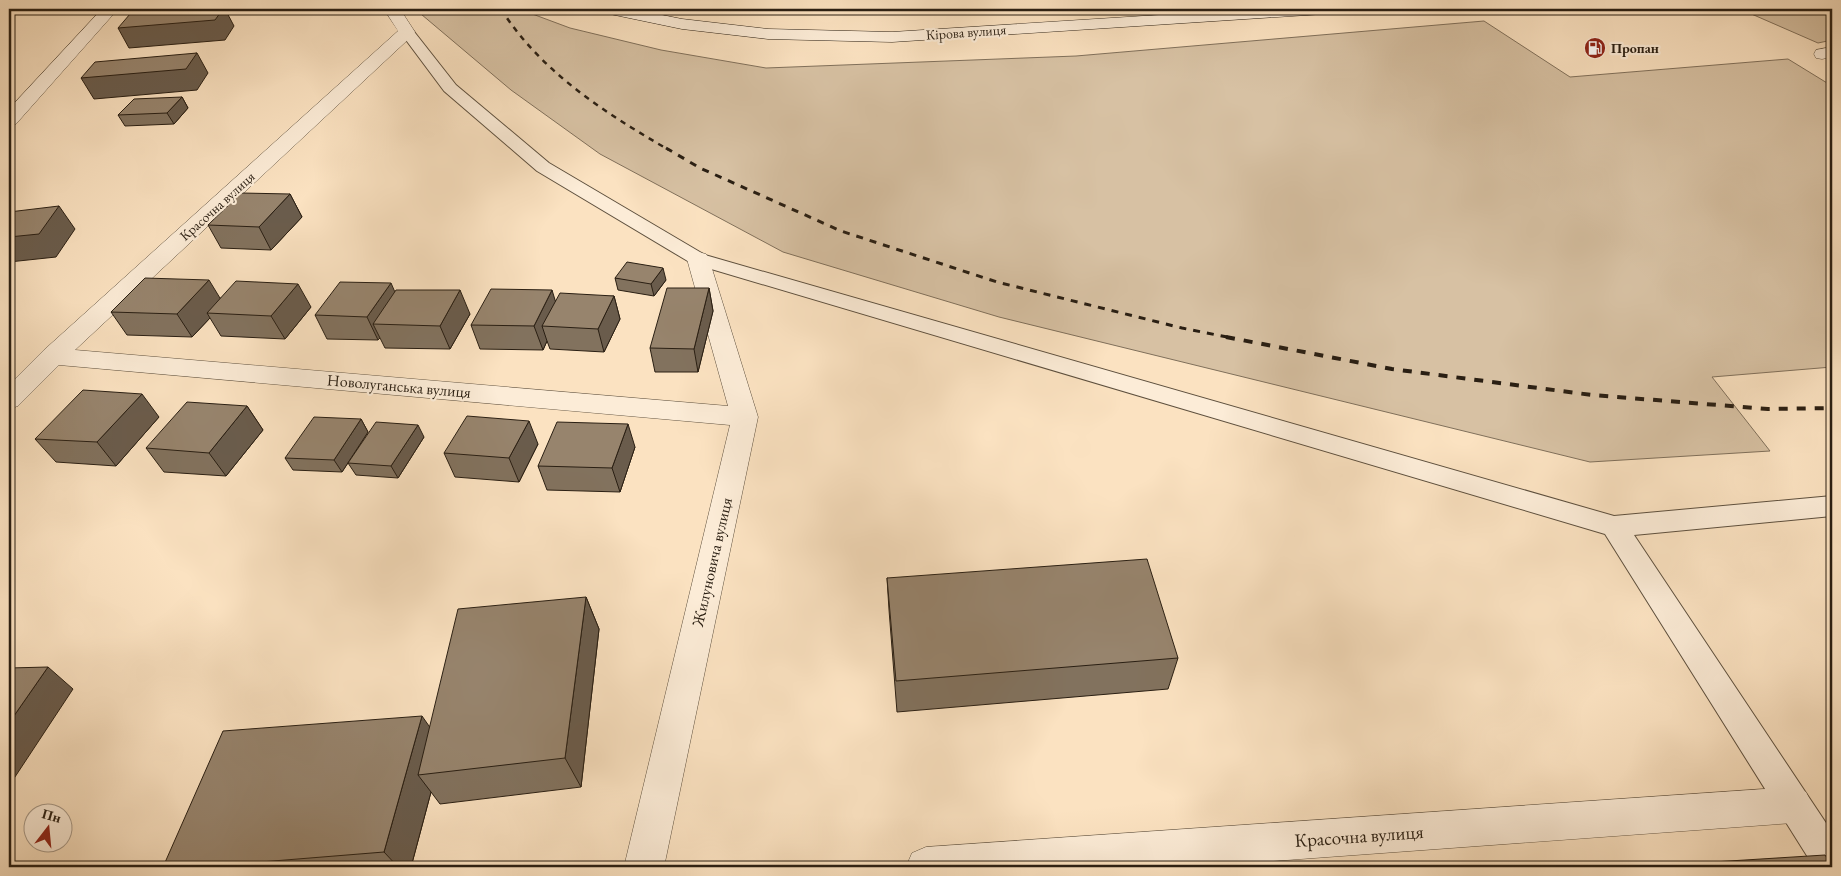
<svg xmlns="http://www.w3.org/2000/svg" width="1841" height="876" viewBox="0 0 1841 876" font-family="'EB Garamond',serif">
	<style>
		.green { fill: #d7c1a3; stroke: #80705b }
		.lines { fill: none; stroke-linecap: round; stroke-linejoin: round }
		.lane-casing { stroke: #5e503e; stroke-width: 2 }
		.street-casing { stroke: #5e503e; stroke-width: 1 }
		.secondary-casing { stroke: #2a1f13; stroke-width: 1 }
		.lane { fill: #fcecd7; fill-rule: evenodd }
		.street { fill: #fcecd7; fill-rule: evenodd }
		.secondary { fill: #fcecd7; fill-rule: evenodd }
		.rail-far2 { stroke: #2a1f13; stroke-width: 2.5; stroke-dasharray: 5.5 5.5; stroke-linecap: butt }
		.rail-far1 { stroke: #2a1f13; stroke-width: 3; stroke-dasharray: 7 7; stroke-linecap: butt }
		.rail { stroke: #2a1f13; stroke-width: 4; stroke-dasharray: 9 9; stroke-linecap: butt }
		.wall { fill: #82725e; stroke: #2a1f13 }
		.shaded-wall { fill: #6a5c4c; stroke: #2a1f13 }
		.building { fill: #97846d; stroke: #2a1f13 }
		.labels { text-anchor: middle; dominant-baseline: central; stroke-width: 4.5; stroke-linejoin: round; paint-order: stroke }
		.far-street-label { font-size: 14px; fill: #2a1f13; stroke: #fcecd7 }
		.far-poi-label { font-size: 14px; font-weight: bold; fill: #2a1f13; stroke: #fcecd7; text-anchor: start }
		.street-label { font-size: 16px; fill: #2a1f13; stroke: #fcecd7 }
		.near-street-label { font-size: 19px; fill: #2a1f13; stroke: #fcecd7 }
	</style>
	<rect width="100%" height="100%" fill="#fbe2c1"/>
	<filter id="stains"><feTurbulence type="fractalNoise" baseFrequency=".004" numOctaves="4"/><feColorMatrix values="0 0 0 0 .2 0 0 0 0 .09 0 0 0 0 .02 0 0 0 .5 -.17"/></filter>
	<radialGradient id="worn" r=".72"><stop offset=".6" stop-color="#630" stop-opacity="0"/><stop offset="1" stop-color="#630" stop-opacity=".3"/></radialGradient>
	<path class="green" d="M415,9H519L570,28L661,50L766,68L1076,56L1484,21L1570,77L1788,59L1832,86V367L1712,377L1770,451L1590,462L999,317L783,252L600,154L511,90Z
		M1740,9H1832V40L1818,43Z"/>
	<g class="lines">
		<g class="lane-casing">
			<path id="lane" d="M407,28L412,29L456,85L549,163L705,255L1614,516L1832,496V516L1634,535L1832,832V867H1814L1605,534L691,263L537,171L444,91L400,32L402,29Z"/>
		</g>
		<g class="street-casing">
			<path id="street" d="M102,9H118L16,124L9,126V109Z
				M384,9H400L415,32L413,35L75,350L728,406L687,259L690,254L698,252L706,254L709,259L758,417L664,867H624L730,425L59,365L18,406L9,409V385L44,350L398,31Z
				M1832,47V57L1822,59L1816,58L1814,54L1816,50Z
				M1793,787L1806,792L1812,805L1806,818L1793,823L1191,867H906L912,853L926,847Z"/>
		</g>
		<g class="secondary-casing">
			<path id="secondary" d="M602,9H632L682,19L768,29L892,32L1254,9H1331L1329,12L1323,14L892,42L768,39L682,29L610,14L604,12Z"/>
		</g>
		<use href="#lane" class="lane"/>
		<use href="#street" class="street"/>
		<use href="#secondary" class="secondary"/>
		<path class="rail-far2" d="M501,9C541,72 605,113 669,150"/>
		<path class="rail-far1" d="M666,148L700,168L841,231L997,282L1182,328L1232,338"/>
		<path class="rail" d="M1226,337L1392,369L1592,395L1768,409L1832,408"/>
	</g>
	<path class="wall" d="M9,9H45L42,12L9,14Z
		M182,97L188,108L174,124L125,126L118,115Z
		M290,194L302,217L271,250L221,248L208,225Z
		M615,278L666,280L654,296L618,290Z
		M709,288L713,311L698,372H655L650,348Z
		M395,292L470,314L450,349L385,348L380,338L378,340L327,339L315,315Z
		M614,296L620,319L604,352L550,349L547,341L543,350L480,349L471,325L555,301Z
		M220,298L311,307L285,339L221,336L210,318L192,337L127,335L111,312Z
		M247,406L263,430L226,476L164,472L146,448Z
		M159,417L116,466L56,462L35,439Z
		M361,419L368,432L342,472L293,470L285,458Z
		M424,437L398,478L356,475L348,463Z
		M538,444L519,482L455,477L444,453Z
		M635,447L620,492L547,490L538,466Z
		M887,578L1178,658L1168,689L897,712L889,610Z
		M586,597L599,629L581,787L440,804L431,792L411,867H163L430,726Z
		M1713,862L1832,867H1706Z"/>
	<path class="shaded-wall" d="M40,9H45L42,12Z
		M223,9H225L234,26L225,40L129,48L118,28Z
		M197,53L208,73L197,90L94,99L81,78Z
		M182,97L188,108L174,124L167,113Z
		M290,194L302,217L271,250L259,227Z
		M59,206L75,229L56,257L9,262V237Z
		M663,268L666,280L654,296L651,284Z
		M209,280L223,303L207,313L210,318L192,337L177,314Z
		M391,283L401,306L373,324L380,338L378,340L367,317Z
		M298,284L311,307L285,339L271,316Z
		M709,288L713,311L698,372L694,349Z
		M460,290L470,314L450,349L440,326Z
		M552,290L559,313L542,326L547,341L543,350L534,326Z
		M614,296L620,319L604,352L598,329Z
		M142,394L159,417L116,466L97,442Z
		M247,406L263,430L226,476L209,453Z
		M361,419L368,432L342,472L334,460Z
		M529,421L538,444L519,482L509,458Z
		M628,424L635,447L620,492L612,468Z
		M418,425L424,437L398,478L391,466Z
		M586,597L599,629L581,787L565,758Z
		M48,667L73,689L9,786V723Z
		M422,716L443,746L418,775L431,792L411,867H398L384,852Z"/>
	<path class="building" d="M196,9H223L215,20L118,28L130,14Z
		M197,53L186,69L81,78L95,62Z
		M182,97L167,113L118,115L134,99Z
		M241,193L290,194L259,227L208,225Z
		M59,206L39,234L9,237V212Z
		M627,262L663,268L651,284L615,278Z
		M145,278L209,280L177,314L111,312Z
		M236,281L298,284L271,316L207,313Z
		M340,282L391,283L367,317L315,315Z
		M667,288H709L694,349L650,348Z
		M491,289L552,290L534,326L471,325Z
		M396,290H460L440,326L373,324Z
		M560,293L614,296L598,329L542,326Z
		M83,390L142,394L97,442L35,439Z
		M187,402L247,406L209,453L146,448Z
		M467,416L529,421L509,458L444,453Z
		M314,417L361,419L334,460L285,458Z
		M376,422L418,425L391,466L348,463Z
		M557,422L628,424L612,468L538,466Z
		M1147,559L1178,658L896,681L887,578Z
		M586,597L565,758L418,775L458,609Z
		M48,667L9,723V668Z
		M422,716L384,852L199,867H163L223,731Z
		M1825,855L1832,865V867H1716L1713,862Z"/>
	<defs>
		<g id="fuel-disc" transform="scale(1.125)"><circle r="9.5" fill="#8f2418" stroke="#fcecd7"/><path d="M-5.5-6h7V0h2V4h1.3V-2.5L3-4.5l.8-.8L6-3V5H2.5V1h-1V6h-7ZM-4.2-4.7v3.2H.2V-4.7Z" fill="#fff"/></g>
	</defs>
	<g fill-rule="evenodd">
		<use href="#fuel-disc" x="1595" y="48"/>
	</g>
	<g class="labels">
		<g class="far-street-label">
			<text transform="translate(966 32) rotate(-4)">Кірова вулиця</text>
			<text transform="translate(217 206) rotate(-42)">Красочна вулиця</text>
		</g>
		<g class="far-poi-label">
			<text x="1611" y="48">Пропан</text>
		</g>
		<g class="street-label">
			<text transform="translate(399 386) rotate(5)">Новолуганська вулиця</text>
			<text transform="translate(712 562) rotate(-77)">Жилуновича вулиця</text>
		</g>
		<g class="near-street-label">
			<text transform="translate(1359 836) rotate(-4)">Красочна вулиця</text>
		</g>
	</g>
	<rect width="1841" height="876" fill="none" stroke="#fbe2c1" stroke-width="30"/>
	<rect x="10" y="10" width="1821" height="856" fill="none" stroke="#2a1f13" stroke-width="2.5"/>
	<rect x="15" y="15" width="1811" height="846" fill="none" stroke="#2a1f13"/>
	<g transform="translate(48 828) rotate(16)"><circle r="24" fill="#fcecd7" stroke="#a89a89"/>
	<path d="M0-4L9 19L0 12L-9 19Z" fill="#8f2418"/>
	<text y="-8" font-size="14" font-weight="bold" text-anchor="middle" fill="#2a1f13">Пн</text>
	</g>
	<rect width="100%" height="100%" filter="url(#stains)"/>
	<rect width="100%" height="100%" fill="url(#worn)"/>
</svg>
